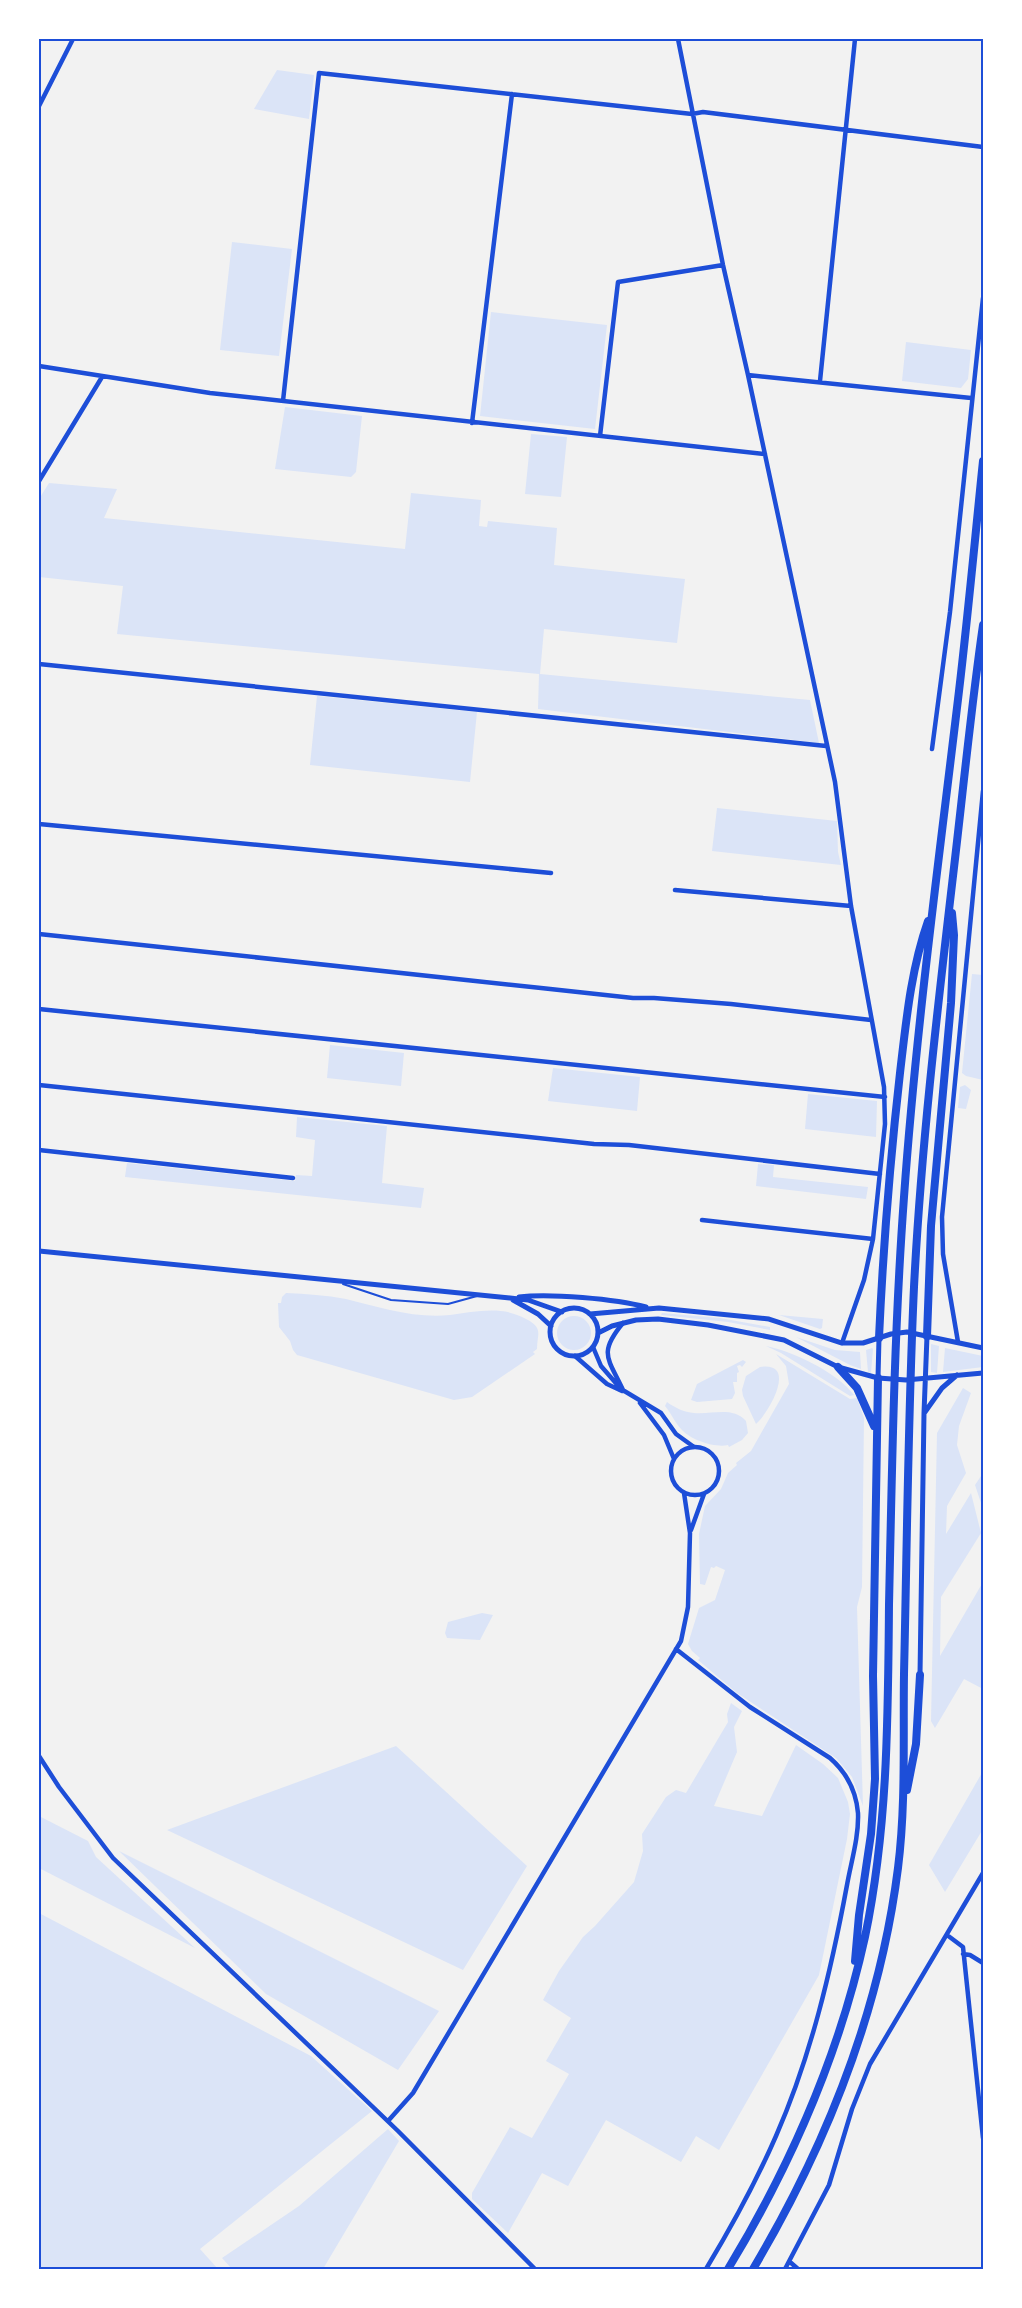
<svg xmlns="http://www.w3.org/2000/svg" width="1022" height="2308" viewBox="0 0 1022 2308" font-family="'Exo 2',sans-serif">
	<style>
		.green { fill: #dbe4f7 }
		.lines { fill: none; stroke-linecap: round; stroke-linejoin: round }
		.service { stroke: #1d4ed8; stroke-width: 2 }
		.minor { stroke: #1d4ed8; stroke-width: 4.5 }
		.tertiary { stroke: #1d4ed8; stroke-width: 5 }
		.trunk { stroke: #1d4ed8; stroke-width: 8 }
		.neatline { fill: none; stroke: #1d4ed8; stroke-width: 2 }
	</style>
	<rect width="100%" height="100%" fill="#f2f2f2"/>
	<path class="green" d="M277,70L314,75L309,119L254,109Z
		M232,242L292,249L279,356L220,350Z
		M491,312L607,325L595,429L480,416Z
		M906,342L971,350L968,379L961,388L902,381Z
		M285,407L362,416L356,472L351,477L275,469Z
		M531,434L567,437L561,497L525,494Z
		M49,483L117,489L104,518L405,549L411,493L481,500L479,526L487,527L488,521L557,528L554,565L685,579L677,643L544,629L540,674L810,700L819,743L538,709L539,674L117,634L123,586L39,577V499Z
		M317,696L477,712L470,782L310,765Z
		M717,808L837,821L838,852L841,865L712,851Z
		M972,974L983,975V1080L966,1076L962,1073Z
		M330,1045L404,1053L401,1086L327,1078Z
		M553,1068L640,1077L637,1111L548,1101Z
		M965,1085L971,1090L966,1109L958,1108L960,1087Z
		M808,1094L877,1101L876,1137L805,1129Z
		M297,1117L387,1126L382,1183L424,1188L421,1208L125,1177L127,1163L295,1181L296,1175L312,1176L315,1140L296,1137Z
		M758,1164L774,1165L773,1177L868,1187L866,1199L756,1186Z
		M286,1293C306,1294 326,1295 346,1299C378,1307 416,1319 450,1315C475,1312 502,1305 526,1319C544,1328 537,1334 537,1349L533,1352L535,1354L472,1397L454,1400L297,1355L293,1350L290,1341L279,1327L278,1303H281L282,1297Z
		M662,1313L720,1318L770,1327V1330L728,1322L661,1315Z
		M779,1315L823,1319L822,1328L820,1329Z
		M557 1333a17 17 0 1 1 34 0a17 17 0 1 1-34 0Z
		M796,1337L835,1350L860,1352L861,1369L850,1365Z
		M931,1344L939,1346L937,1373L931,1372Z
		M766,1346C793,1351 838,1373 854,1395L850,1396L781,1353Z
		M872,1348L873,1349L871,1373L868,1372L866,1350Z
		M945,1348L983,1356V1367L943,1372Z
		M776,1354L850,1399L857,1398L864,1418L862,1587L857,1607L863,1806L852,1777L836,1758L737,1693L698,1660L700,1658L692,1651L688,1644L699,1608L715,1600L725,1570L716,1566L714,1568L711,1567L705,1585L700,1584L699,1534L705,1506L721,1489L728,1473L737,1465L736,1463L751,1451L789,1384L786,1366Z
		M743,1360L746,1362L742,1367L740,1365L737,1366L739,1372L737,1373V1382H733L735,1393L732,1399L697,1402L691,1400L697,1384Z
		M760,1367C799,1361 768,1414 756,1424L743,1396L742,1390L746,1376Z
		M963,1388L971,1393L959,1426L957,1445L966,1473L947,1506L946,1534L971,1493L981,1533L941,1597L940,1656L983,1582V1689L964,1679L935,1728L931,1721L937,1433Z
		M667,1402C675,1408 684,1412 694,1413C711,1415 733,1406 746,1421L748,1433L742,1440L729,1447L728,1445C715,1448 691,1440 682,1430C675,1423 671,1413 665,1406Z
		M983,1473V1509L975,1485Z
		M482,1613L493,1615L480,1640L447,1638L445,1633L448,1622Z
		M731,1703L742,1711L734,1727L737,1752L714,1806L762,1816L796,1745L823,1764L838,1778L848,1802L850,1814L847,1839L819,1975L719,2150L696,2136L681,2162L606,2120L568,2186L542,2173L508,2233L472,2199V2193L510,2127L532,2138L569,2074L546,2061L571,2018L543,2000L559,1971L583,1937L595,1926L634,1882L643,1851L642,1834L666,1797L676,1790L686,1793L728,1722L727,1714Z
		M396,1746L527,1866L463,1970L167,1830Z
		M983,1771V1829L945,1892L929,1865Z
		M39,1816L88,1841L96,1857L195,1948L39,1868Z
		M119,1851L439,2011L398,2070L266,1994Z
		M39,1913L311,2056L372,2111L200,2249L218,2269H39Z
		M388,2129L399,2141L323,2269H232L222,2258L299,2206Z"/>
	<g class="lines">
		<path class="service" d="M343,1284L391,1300L448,1304L477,1296"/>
		<path class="minor" d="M678,39L723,265L748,375L835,782L851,906L884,1087L885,1124L873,1239L864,1280L842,1343
			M39,106L73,39
			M39,366L210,393L765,454
			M748,375L971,398
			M820,381L855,39
			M283,401L319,73L692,114L703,112L983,147
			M472,423L512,94
			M600,436L618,282L723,265
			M39,481L102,377
			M39,664L826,746
			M932,749L950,612L983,298
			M39,824L551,873
			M675,890L851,906
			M39,934L541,988L633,998H654L731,1004L871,1020
			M39,1009L885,1097
			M39,1085L594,1144L629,1145L880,1174
			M39,1150L293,1178
			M702,1220L873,1239
			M958,1342L943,1254L942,1217L983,791
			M593,1347L601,1366L621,1389L661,1413L676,1434L694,1447
			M575,1356L607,1384L622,1391
			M623,1390C608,1358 598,1353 623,1323
			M640,1403L664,1435L674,1459
			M671 1471a24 24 0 1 1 48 0a24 24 0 1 1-48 0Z
			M691,1530L704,1494
			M676,1649L750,1707L830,1758C846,1772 856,1790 858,1813C859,1837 851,1862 847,1885C831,1971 811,2056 776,2136C756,2182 732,2226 706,2269
			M39,1756L59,1787L113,1858L398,2131L535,2269
			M947,1935L963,1947L983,2138
			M963,1954L970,1955L983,1963
			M388,2121L413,2093L681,1641L688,1607L690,1533L684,1493
			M790,2262L798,2269
			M785,2269L829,2185L852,2109L870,2064L983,1873"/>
		<path class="tertiary" d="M39,1251L510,1298L528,1300L562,1312
			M519,1297C549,1293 616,1299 646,1307
			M513,1300L538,1314L551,1326
			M550 1332a24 24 0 1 1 48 0a24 24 0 1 1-48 0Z
			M590,1314L659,1308L769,1319L842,1343H863L891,1334L907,1332L983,1348
			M598,1333L612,1326L636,1320L658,1319L708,1325L784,1340L838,1367L878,1378L906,1380L983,1373
			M878,1378L879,1338
			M925,1412L942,1388L957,1375
			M920,1675L924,1413L927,1336"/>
		<path class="trunk" d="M927,1336L931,1226L951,1003L954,935L952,913
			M879,1338C883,1250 890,1161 900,1073C906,1022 911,969 928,921
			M838,1367L857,1388L874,1426
			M907,1790L916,1744L920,1675
			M855,1961L859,1915L871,1834L875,1779L873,1676L878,1378
			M728,2269C791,2165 839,2056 865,1937C888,1827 888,1716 889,1605C892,1469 894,1333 904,1197C916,1028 939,860 959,691C968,615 975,538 983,461
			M753,2269C826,2146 880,2011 898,1868C906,1804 903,1739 904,1674C907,1545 908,1416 914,1287C921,1149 937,1013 953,876C963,792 971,708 983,625"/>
	</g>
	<rect width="1022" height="2308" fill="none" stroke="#ffffff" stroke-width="81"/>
	<rect x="40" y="40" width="942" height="2228" class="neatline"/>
</svg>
